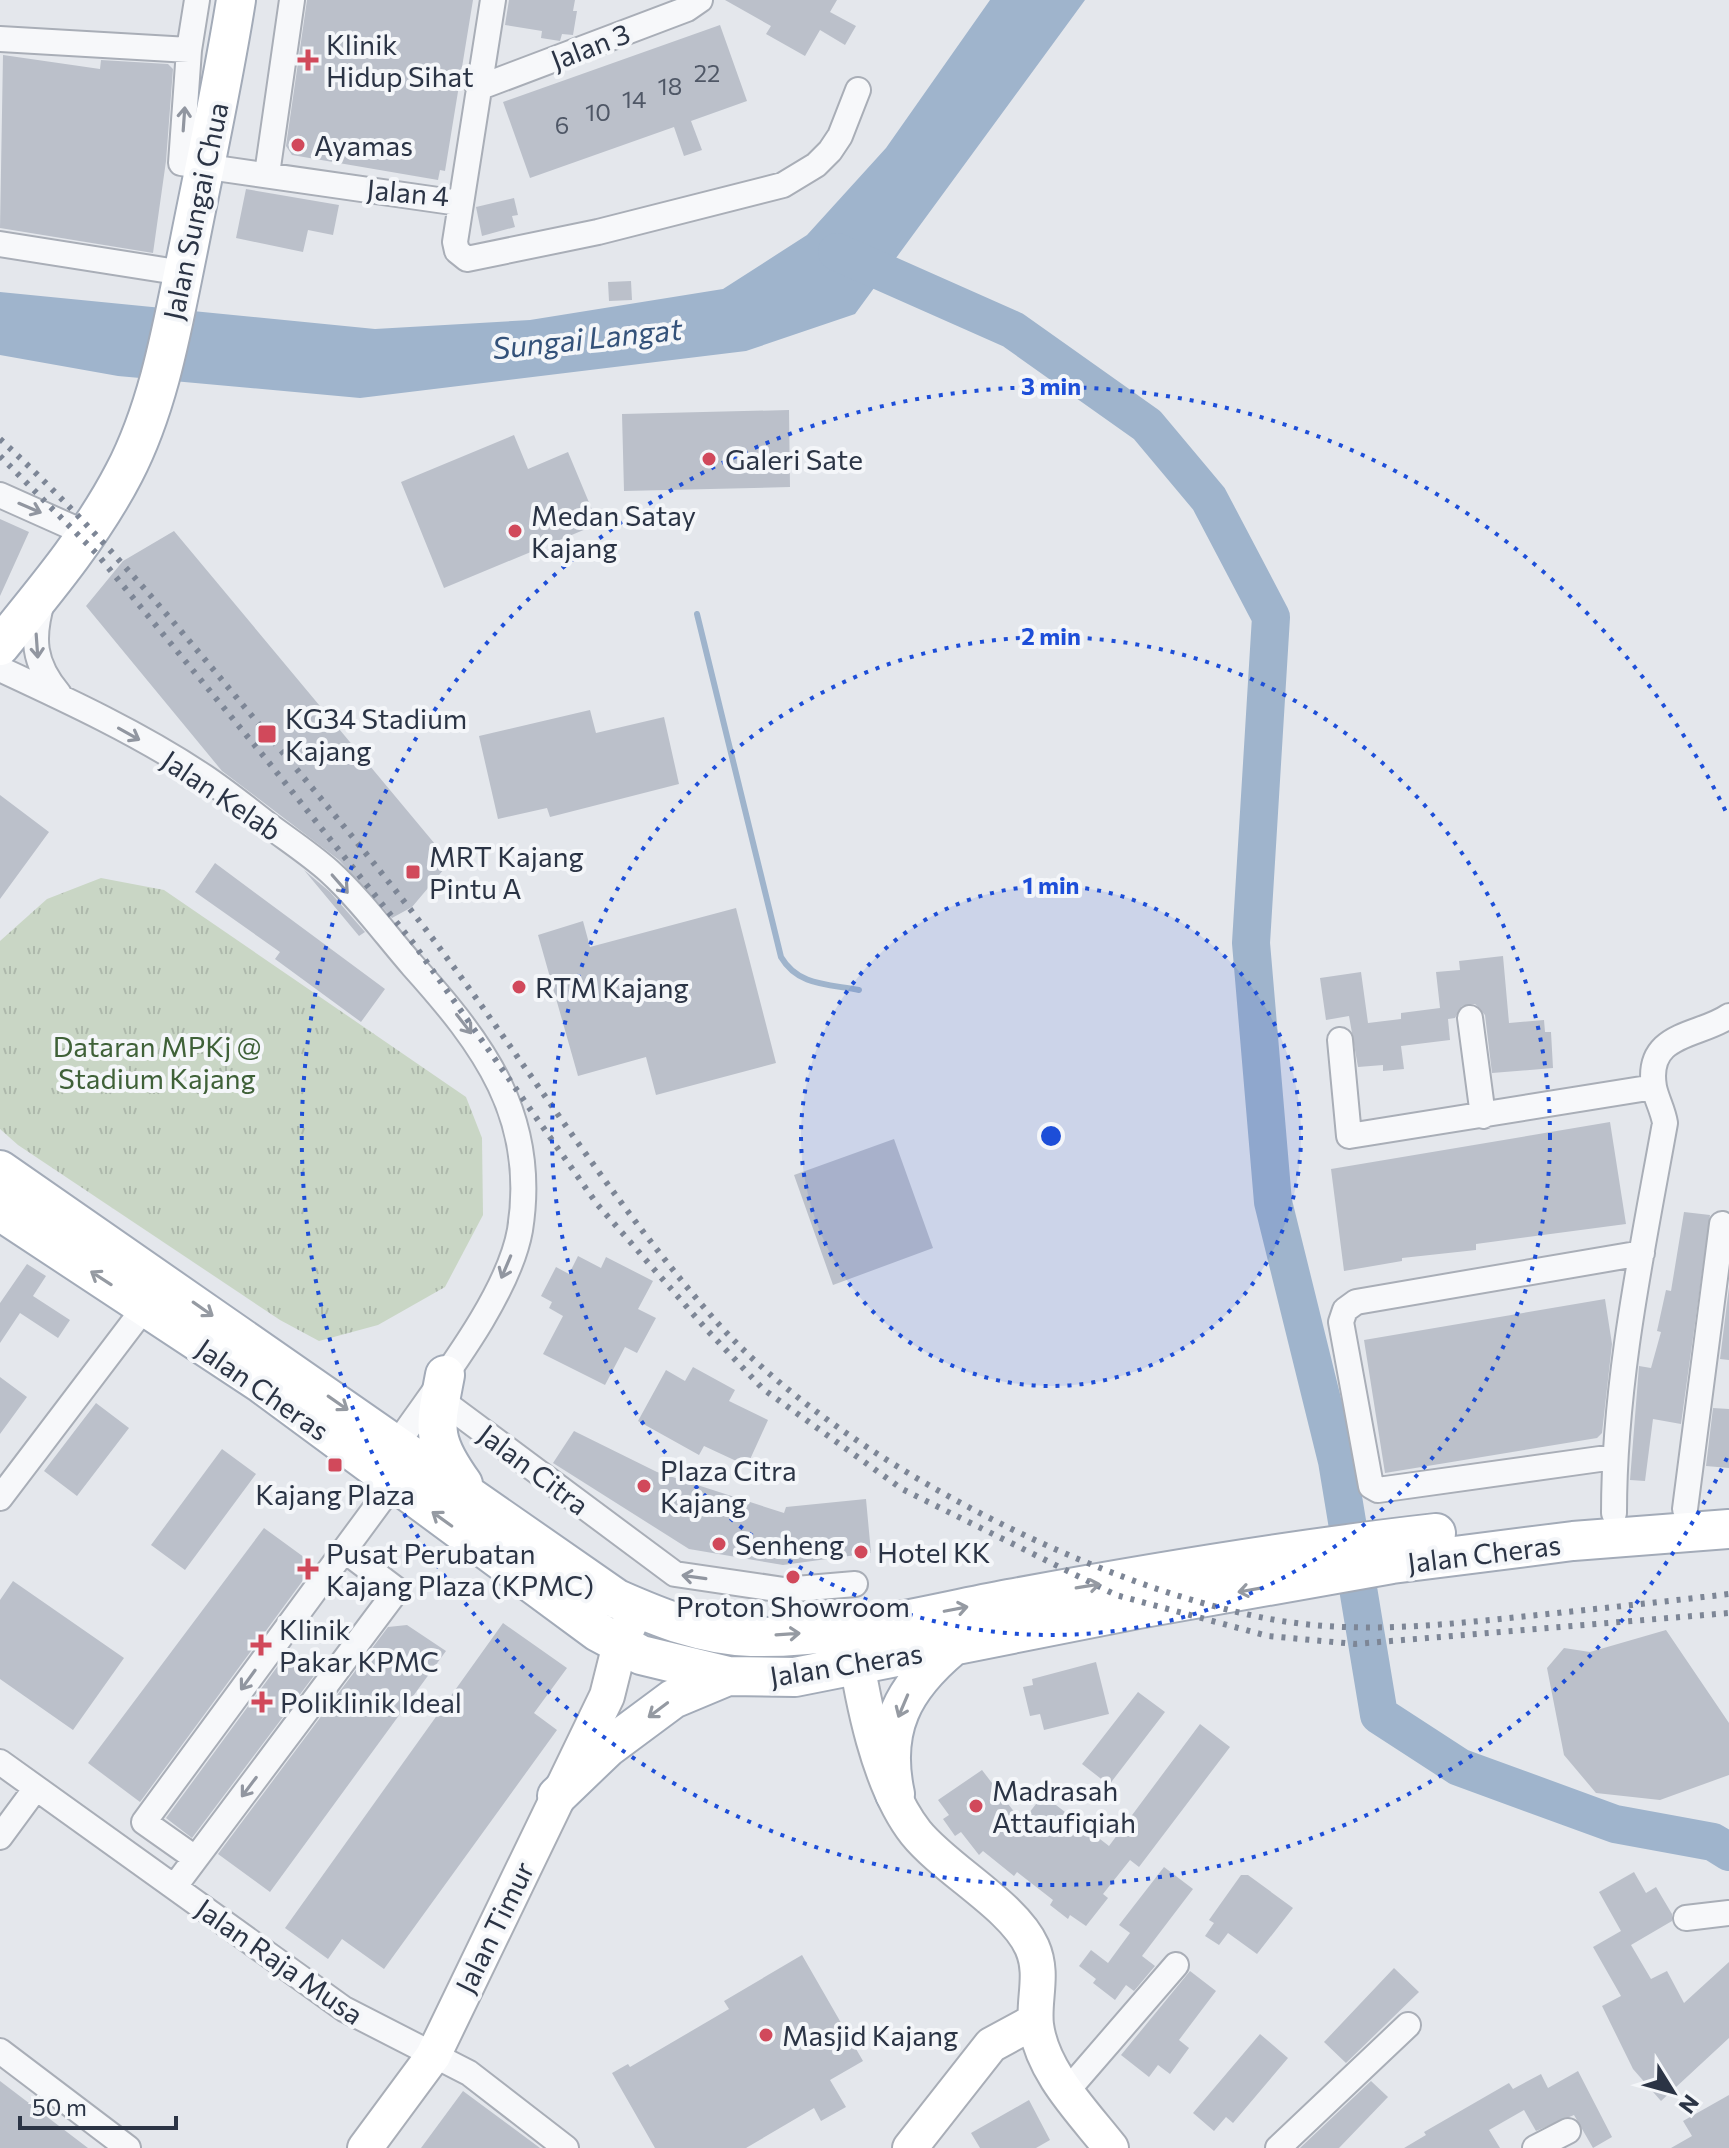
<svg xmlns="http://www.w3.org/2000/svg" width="1729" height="2148" viewBox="0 0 1729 2148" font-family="Commissioner,sans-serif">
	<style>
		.park { fill: url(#park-tufts) }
		.water { fill: #9fb4cc }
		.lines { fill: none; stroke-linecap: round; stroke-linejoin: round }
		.stream { stroke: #9fb4cc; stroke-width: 6 }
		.river { stroke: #9fb4cc; stroke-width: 38 }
		.building { fill: #bbc0ca }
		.street-casing { stroke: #a9aeb7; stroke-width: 28 }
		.secondary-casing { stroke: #a9aeb7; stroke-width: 38 }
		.primary-casing { stroke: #a3abb8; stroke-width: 42 }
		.street { stroke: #f7f8fa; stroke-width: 24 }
		.secondary { stroke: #fff; stroke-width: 34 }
		.primary { stroke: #fff; stroke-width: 38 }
		.rail { stroke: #7d8696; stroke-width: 6; stroke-dasharray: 4 8; stroke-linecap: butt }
		.oneway { stroke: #9196a0 }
		.oneway2 { stroke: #959aa2 }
		.ring { fill: none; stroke: #1d4ed8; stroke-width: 4; stroke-dasharray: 4 8 }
		.poi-dot { fill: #d1495b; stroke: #f4f6f9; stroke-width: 3 }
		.labels { text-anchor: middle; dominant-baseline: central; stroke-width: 8; stroke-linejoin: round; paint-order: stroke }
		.number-label { font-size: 24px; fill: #4f5766 }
		.poi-label { font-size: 28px; fill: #2b3445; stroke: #f4f6f9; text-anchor: start }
		.street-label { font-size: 28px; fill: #2b3445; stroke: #f4f6f9 }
		.park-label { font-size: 28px; fill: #3f6138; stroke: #f4f6f9 }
		.water-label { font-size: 30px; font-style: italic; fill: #34527a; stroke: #f4f6f9 }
		.centre { fill: #1d4ed8; stroke: #f4f6f9; stroke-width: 4 }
		.ring-label { font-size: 24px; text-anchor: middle; font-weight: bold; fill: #1d4ed8; stroke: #f4f6f9; stroke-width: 8; stroke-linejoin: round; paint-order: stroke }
	</style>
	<defs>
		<pattern id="park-tufts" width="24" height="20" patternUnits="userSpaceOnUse" patternTransform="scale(2)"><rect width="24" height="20" fill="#c9d6c5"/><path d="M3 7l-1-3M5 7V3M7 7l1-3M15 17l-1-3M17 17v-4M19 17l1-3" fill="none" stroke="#adb8ab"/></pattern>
	</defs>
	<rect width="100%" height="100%" fill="#e4e7ec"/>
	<path class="park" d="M101,878L164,890L466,1097L482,1138L483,1215L445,1287L378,1325L319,1341L280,1320L18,1145L0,1129V941L47,899Z"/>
	<path class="water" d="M990,0H1085L855,314L746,351L360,398L118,376L0,355V292L375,329L530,320L723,289L807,235L886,148Z"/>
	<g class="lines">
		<path class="stream" d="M697,614L781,957C798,986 828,984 859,990"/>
		<path class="river" d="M837,252L1013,330L1147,425L1209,499L1271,617L1251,943L1273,1202L1337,1461L1379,1715L1459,1767L1615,1824L1713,1842L1729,1852"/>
	</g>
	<path class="building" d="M307,0H473L445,171L440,170L438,180L292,155L286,146Z
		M509,0H575L573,11H577L573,35L562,34L560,41L541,38L542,31L505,25Z
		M725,0H837L830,12L856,26L845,45L820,30L805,56L766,34L771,26Z
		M720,25L747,101L691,121L702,150L684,156L674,127L530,178L503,102Z
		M3,55L100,69L101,60L168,64L173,69L166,161L153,253L0,228Z
		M246,189L339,205L333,235L308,230L303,252L236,238Z
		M514,198L518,215L512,216L515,227L482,236L476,207Z
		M631,281L632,300L609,301L608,282Z
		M789,410L790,487L624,491L622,414Z
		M514,435L528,469L568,452L598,524L444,588L401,482Z
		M0,519L29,532L0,596Z
		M174,531L450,862L412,907L392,918L339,860L222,771L86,606L123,561Z
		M590,710L596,733L664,717L679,784L550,817L547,808L498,819L479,736Z
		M0,795L49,832L0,899Z
		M215,863L385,989L361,1022L275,959L280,952L195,892Z
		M304,870L330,892L365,932L359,936Z
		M736,908L776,1063L656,1095L646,1057L578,1076L538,935L583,921L590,947Z
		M1503,956L1509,1023L1544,1020L1545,1032H1551L1553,1068L1492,1073L1485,1015L1475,1004L1462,1006L1455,1018L1448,1019L1450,1040L1401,1046L1404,1069L1383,1071V1065L1358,1067L1349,1016L1326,1020L1320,978L1361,972L1368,1023L1401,1019V1013L1440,1008L1436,972L1460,970L1459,961Z
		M1610,1122L1626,1224L1476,1244V1250L1402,1258V1261L1344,1271L1331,1169Z
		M894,1139L933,1248L833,1285L794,1175Z
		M1684,1212L1710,1215L1681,1424L1653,1419L1645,1481L1630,1480L1639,1366L1651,1368L1661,1332L1657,1331L1666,1290L1671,1291Z
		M578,1256L601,1268L606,1257L653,1281L638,1309L656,1318L637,1353L625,1347L605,1385L543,1354L563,1316L549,1308L552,1302L541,1296L556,1267L569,1274Z
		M27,1264L46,1276L33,1296L70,1320L58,1338L20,1313L0,1343V1303Z
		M1729,1287V1360L1720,1359Z
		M1605,1299L1612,1344L1602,1433L1597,1438L1385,1473L1364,1340Z
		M693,1367L735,1390L729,1401L768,1420L747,1466L704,1446L699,1455L638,1421L666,1370L685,1381Z
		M0,1377L27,1397L0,1434Z
		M96,1403L129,1428L77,1496L44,1471Z
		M1713,1408L1729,1409V1468L1706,1466Z
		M574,1431L657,1472L784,1513L786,1507L866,1499L871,1553L783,1565L689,1549L553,1463Z
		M222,1449L256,1474L185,1570L151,1545Z
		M264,1528L312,1563V1568L140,1802L88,1763Z
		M13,1581L124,1658L73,1730L0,1679V1600Z
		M503,1623L567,1668L534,1713L557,1730L384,1969L342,1939L328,1959L285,1928Z
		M407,1625L446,1651L270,1892L218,1854L388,1627Z
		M1666,1630L1729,1723V1775L1660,1800L1596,1793L1564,1755L1547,1668L1564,1648L1590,1652Z
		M291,1648L319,1669L192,1838L166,1818Z
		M1096,1662L1109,1714L1044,1730L1040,1714L1030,1716L1023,1687L1033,1685L1032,1679Z
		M1138,1692L1165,1712L1109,1785L1082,1764Z
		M1200,1724L1230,1747L1139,1867L1130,1860L1103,1894L1108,1898L1086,1926L1070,1915L1068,1919L1050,1905L1053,1900L1017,1872L1014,1876L983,1851L979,1855L961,1832L955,1836L943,1819L949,1815L938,1800L982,1770L1022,1822L1043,1795L1109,1846Z
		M1164,1867L1193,1889L1142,1956L1155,1966L1134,1991L1126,1985L1115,2000L1093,1983L1096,1979L1079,1966L1091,1950L1108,1963L1130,1933L1119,1925Z
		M1634,1872L1646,1893L1656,1887L1672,1914V1921L1631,1945L1651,1979L1667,1971L1684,2003L1729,1962V2038L1661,2101L1633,2069L1602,2006L1621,1996L1593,1947L1621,1931L1599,1892Z
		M1241,1875H1248L1293,1908L1257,1954L1228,1933L1219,1945L1205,1936L1214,1923L1209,1920Z
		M802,1955L863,2061L830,2080L846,2107L821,2121L814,2108L746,2148H655L612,2073L628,2064L630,2067L729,2009L724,2001Z
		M1394,1968L1419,1992L1346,2063L1324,2042Z
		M1190,1971L1216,1991L1179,2040L1189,2048L1170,2074L1158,2065L1149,2077L1121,2055Z
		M1260,2034L1288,2058L1233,2123L1226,2117L1214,2131L1193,2113Z
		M1578,2071L1612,2137L1593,2148L1574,2115L1536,2131L1524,2110L1489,2130L1500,2148H1404L1426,2135L1424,2132L1509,2083L1513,2089L1541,2074L1548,2088Z
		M0,2081L42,2113L88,2148H0Z
		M1371,2081L1388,2097L1339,2148H1300Z
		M463,2091L540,2148H421Z
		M1729,2095V2148H1671L1692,2136L1683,2121Z
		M1029,2100L1050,2140L1036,2148H980L971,2133Z"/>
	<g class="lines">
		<g class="street-casing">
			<path id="street" d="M197,0L189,50L181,163L459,203
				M493,0L455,242L457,251L467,259L598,232L783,185L816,165L830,151L840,136L858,90
				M0,39L189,50
				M478,88L687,9L700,0
				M267,174L292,0
				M0,244L183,273
				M0,495L85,533
				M43,599C31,638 33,663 59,694
				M0,669C69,701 140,734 203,776C227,792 249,810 271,827C290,841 311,855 329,871C360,899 386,935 413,966C484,1045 538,1117 520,1230C508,1298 436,1387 397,1444
				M1470,1018L1483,1116
				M1340,1040L1349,1136L1654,1087
				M441,1400L675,1574L784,1590L855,1584
				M1614,1457L1378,1490L1371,1486L1341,1322L1345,1310L1356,1302L1642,1253
				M0,1498L145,1307
				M1685,1509L1722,1224
				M1614,1513C1614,1382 1642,1251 1665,1123C1663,1110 1656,1098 1654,1087C1645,1032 1699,1037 1729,1016
				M0,1762L344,2009L469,2073L566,2148
				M0,1837L36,1788
				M195,1858L144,1822L393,1484
				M175,1886L397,1590L344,1550
				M1686,1918L1729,1913
				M0,2051L128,2148
				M1067,2091L1176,1965
				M1278,2148L1408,2025
				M1535,2148L1568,2131"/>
		</g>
		<g class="secondary-casing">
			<path id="secondary" d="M853,1638C862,1698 878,1785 916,1833C946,1870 1014,1906 1032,1947C1044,1974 1033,1999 1036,2025C1042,2072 1083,2112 1111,2148
				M365,2148L433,2056L607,1696L620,1644L637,1608
				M910,2148L991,2045L1035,2021"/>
		</g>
		<g class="primary-casing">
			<path id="primary" d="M0,646C44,592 92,535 124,473C160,404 173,322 189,245C205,164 223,82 236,0
				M0,1170L617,1599C660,1618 704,1636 751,1637C838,1639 924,1615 1009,1599C1150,1573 1294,1549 1436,1533
				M0,1211L262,1384L598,1632L641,1655L728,1676L795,1677L1138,1609L1392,1564L1573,1541L1729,1529
				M445,1375C435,1428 430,1438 463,1484
				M895,1794C881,1729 903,1688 952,1647
				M557,1796L607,1748L673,1699L728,1676"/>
		</g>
		<use href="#street" class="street"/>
		<use href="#secondary" class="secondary"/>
		<use href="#primary" class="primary"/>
		<path class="rail" d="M0,439C91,523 164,610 242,704C305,779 368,854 427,931C524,1060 608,1197 714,1319C834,1456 1092,1586 1270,1619C1356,1635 1442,1625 1528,1616C1595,1609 1662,1602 1729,1594
			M0,456L97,554L266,759L414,944L597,1204L707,1330L763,1389L902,1489L1116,1595L1268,1636L1355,1644L1729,1613"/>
	</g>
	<defs><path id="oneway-shaft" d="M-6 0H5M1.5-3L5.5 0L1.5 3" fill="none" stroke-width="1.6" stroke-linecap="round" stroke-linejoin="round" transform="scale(2)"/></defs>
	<g class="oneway">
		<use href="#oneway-shaft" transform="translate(184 119) rotate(-86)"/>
		<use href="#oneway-shaft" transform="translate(30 508) rotate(23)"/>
		<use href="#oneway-shaft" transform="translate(37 646) rotate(86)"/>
		<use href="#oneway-shaft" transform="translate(129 734) rotate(29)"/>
		<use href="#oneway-shaft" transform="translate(340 884) rotate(49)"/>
		<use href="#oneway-shaft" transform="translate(464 1024) rotate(52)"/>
		<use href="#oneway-shaft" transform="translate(506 1267) rotate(113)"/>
		<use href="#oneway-shaft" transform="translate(694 1577) rotate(-172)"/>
		<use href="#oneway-shaft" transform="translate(248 1680) rotate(126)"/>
		<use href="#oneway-shaft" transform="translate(249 1787) rotate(127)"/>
	</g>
	<g class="oneway2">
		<use href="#oneway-shaft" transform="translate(101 1278) rotate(-147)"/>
		<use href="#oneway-shaft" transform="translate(203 1309) rotate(35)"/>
		<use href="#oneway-shaft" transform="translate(338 1403) rotate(35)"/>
		<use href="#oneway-shaft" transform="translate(442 1519) rotate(-144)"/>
		<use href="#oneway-shaft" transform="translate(1088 1586) rotate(-9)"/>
		<use href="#oneway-shaft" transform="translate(1250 1590) rotate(170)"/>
		<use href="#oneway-shaft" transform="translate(956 1609) rotate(-11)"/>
		<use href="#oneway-shaft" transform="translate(788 1634) rotate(-4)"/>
		<use href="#oneway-shaft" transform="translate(903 1706) rotate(113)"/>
		<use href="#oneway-shaft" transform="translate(658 1710) rotate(143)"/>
	</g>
	<circle cx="1051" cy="1136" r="250" fill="#1d4ed8" fill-opacity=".12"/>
	<g class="ring">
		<circle cx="1051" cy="1136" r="250"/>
		<circle cx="1051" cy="1136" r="499"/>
		<path d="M1727 1458A749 749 0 1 1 1727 814"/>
	</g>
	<g class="poi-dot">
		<path d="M304 48h8v8h8v8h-8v8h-8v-8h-8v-8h8z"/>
		<circle cx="298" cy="145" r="8"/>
		<circle cx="709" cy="459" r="8"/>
		<circle cx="515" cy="531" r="8"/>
		<rect x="257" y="724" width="20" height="20" rx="4"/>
		<rect x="405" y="864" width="16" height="16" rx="4"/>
		<circle cx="519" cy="987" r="8"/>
		<rect x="327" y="1457" width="16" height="16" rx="4"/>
		<circle cx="644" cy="1486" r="8"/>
		<circle cx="719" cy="1544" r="8"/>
		<circle cx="861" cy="1552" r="8"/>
		<path d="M304 1557h8v8h8v8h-8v8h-8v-8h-8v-8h8z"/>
		<circle cx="793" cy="1577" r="8"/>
		<path d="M257 1633h8v8h8v8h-8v8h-8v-8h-8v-8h8z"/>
		<path d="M258 1690h8v8h8v8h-8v8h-8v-8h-8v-8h8z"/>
		<circle cx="976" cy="1806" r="8"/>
		<circle cx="766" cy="2035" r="8"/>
	</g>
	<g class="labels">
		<g class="number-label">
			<text x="707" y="72">22</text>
			<text x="670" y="85">18</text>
			<text x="634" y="98">14</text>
			<text x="598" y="111">10</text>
			<text x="562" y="124">6</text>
		</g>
		<g class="poi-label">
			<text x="326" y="44">Klinik<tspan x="326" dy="32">Hidup Sihat</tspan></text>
			<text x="314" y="145">Ayamas</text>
			<text x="725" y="459">Galeri Sate</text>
			<text x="531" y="515">Medan Satay<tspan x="531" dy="32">Kajang</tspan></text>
			<text x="285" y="718">KG34 Stadium<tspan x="285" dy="32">Kajang</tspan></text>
			<text x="429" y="856">MRT Kajang<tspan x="429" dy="32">Pintu A</tspan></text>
			<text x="535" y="987">RTM Kajang</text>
			<text x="660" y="1470">Plaza Citra<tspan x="660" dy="32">Kajang</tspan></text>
			<text x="335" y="1494" text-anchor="middle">Kajang Plaza</text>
			<text x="735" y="1544">Senheng</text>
			<text x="877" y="1552">Hotel KK</text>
			<text x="326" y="1553">Pusat Perubatan<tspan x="326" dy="32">Kajang Plaza (KPMC)</tspan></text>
			<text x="793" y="1606" text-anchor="middle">Proton Showroom</text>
			<text x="279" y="1629">Klinik<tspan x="279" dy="32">Pakar KPMC</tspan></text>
			<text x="280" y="1702">Poliklinik Ideal</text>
			<text x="992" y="1790">Madrasah<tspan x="992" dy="32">Attaufiqiah</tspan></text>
			<text x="782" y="2035">Masjid Kajang</text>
		</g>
		<g class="street-label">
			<text transform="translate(590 46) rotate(-21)">Jalan 3</text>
			<text transform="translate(408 192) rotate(5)">Jalan 4</text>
			<text transform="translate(195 211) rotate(-78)">Jalan Sungai Chua</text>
			<text transform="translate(222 795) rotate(34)">Jalan Kelab</text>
			<text transform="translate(263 1389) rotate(35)">Jalan Cheras</text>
			<text transform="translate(534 1469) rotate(37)">Jalan Citra</text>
			<text transform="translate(1484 1553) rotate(-7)">Jalan Cheras</text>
			<text transform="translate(846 1664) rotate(-9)">Jalan Cheras</text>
			<text transform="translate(494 1927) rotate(-64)">Jalan Timur</text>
			<text transform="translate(280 1961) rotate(35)">Jalan Raja Musa</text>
		</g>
		<g class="park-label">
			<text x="157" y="1046">Dataran MPKj @<tspan x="157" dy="32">Stadium Kajang</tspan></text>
		</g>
		<g class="water-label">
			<text transform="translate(587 337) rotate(-6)">Sungai Langat</text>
		</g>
	</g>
	<circle cx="1051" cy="1136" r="12" class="centre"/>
	<g class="ring-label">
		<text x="1051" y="395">3 min</text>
		<text x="1051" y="645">2 min</text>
		<text x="1051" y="894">1 min</text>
	</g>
	<g transform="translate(1673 2092) rotate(127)" stroke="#f4f6f9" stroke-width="6" paint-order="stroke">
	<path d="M0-6L14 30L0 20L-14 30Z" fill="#2b3445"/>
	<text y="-12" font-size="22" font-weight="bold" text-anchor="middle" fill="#2b3445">N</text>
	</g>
	<path d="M20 2116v12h156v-12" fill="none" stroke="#2b3445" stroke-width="4"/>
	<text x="32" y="2116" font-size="24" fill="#2b3445" stroke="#f4f6f9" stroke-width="6" paint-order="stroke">50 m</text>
</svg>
